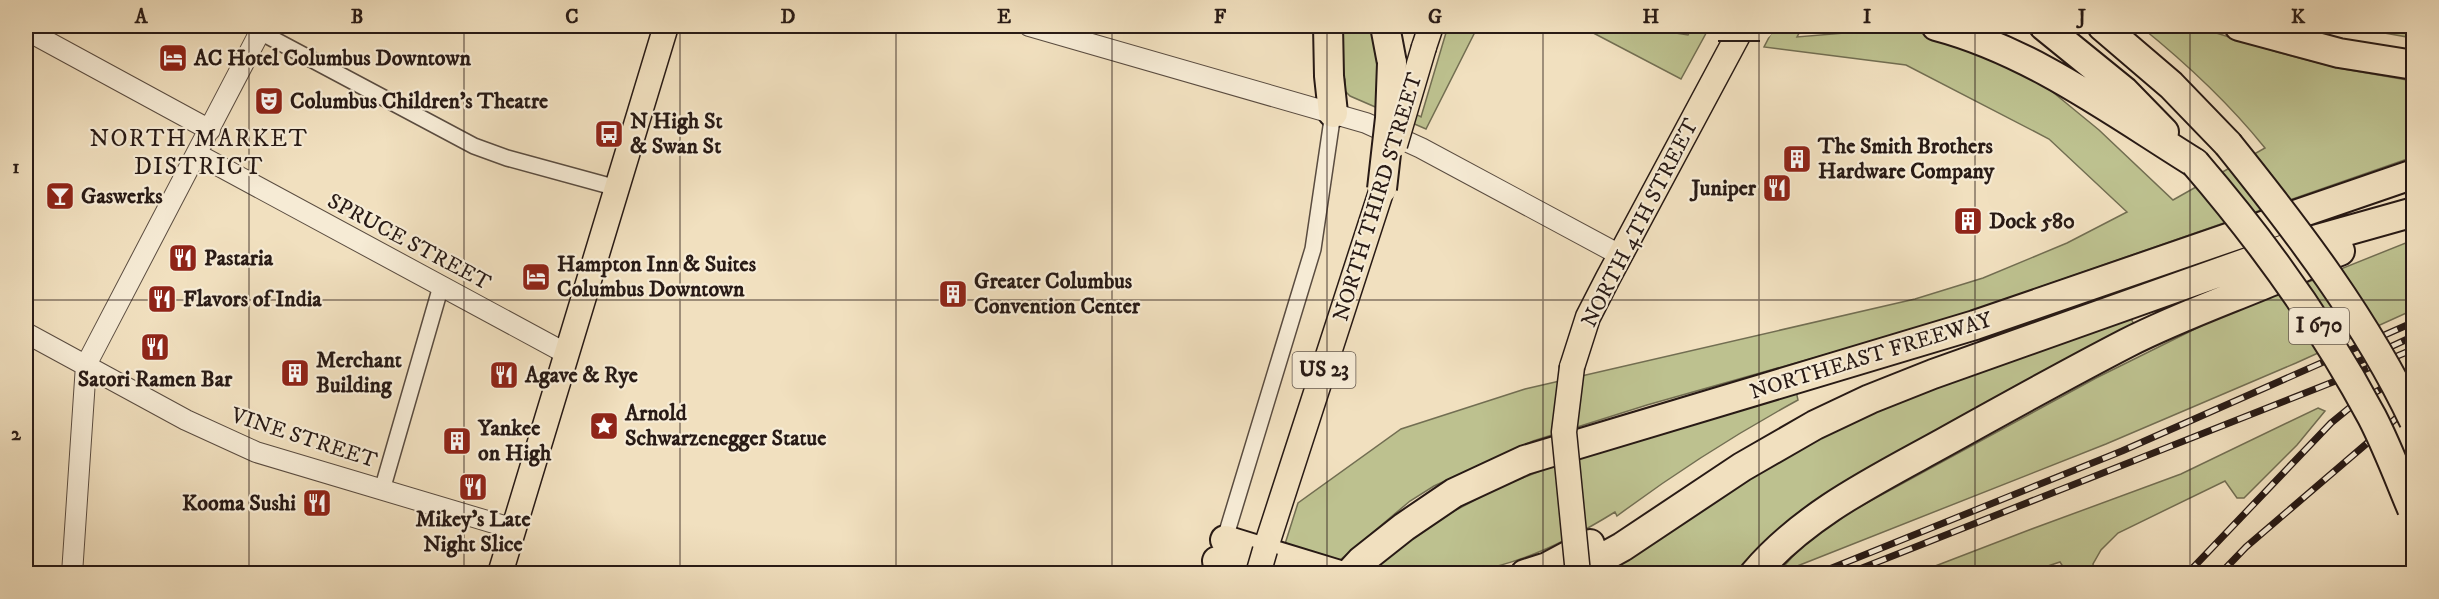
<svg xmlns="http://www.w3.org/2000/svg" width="2439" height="599" viewBox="0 0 2439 599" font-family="'IM FELL DW Pica',serif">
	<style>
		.green { fill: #bdc18f; stroke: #726e52; stroke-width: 1.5 }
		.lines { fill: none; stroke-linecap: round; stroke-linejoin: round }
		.minor-casing { stroke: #5a4c40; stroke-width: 18 }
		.tertiary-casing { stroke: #5a4c40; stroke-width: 22 }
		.primary-casing { stroke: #281a15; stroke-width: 27 }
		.motorway-casing { stroke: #281a15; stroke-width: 32 }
		.minor { stroke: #f6ebd5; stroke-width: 15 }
		.tertiary { stroke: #f6ebd5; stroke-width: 20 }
		.primary { stroke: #f1e0bf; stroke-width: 24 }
		.motorway { stroke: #f1e0bf; stroke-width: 28 }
		.rail-casing { stroke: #281a15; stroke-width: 7 }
		.rail { stroke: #f6ebd5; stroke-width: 4.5; stroke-dasharray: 14; stroke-linecap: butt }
		.primary-bridge-casing { stroke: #281a15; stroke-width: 27; stroke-linecap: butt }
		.motorway-bridge-casing { stroke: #281a15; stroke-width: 32; stroke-linecap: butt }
		.primary-bridge { stroke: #f1e0bf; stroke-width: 24 }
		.motorway-bridge { stroke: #f1e0bf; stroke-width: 28 }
		.grid { fill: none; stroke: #281a15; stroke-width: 1.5; stroke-opacity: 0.55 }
		.labels { text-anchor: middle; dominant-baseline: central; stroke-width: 4.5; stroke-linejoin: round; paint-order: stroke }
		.shield { fill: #f6ebd5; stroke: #66594f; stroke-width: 1.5 }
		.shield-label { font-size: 21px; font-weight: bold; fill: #281a15 }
		.poi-label { font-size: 22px; font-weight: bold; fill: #281a15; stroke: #f6ebd5; text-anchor: start }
		.street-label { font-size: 22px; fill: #281a15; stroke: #f6ebd5 }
		.neighbourhood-label { font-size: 24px; letter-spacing: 1.5px; fill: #281a15; stroke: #f6ebd5 }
		.neatline { fill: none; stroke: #281a15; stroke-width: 2 }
		.grid-label { font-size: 20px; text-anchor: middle; font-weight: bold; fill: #281a15 }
	</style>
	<rect width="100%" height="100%" fill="#f1e0bf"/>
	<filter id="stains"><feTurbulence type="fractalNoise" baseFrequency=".00333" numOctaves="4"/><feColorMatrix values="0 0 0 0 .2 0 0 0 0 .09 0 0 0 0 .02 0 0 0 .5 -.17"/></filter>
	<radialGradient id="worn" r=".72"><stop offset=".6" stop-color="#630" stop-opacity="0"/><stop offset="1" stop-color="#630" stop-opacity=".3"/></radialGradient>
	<path class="green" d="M1341,26H1374L1380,54L1379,94L1421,117L1448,26H1478L1426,129L1350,96L1345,91V79L1341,76L1343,49Z
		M1580,26H1645L1663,31L1688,35L1693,26H1710L1681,79Z
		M1775,26H1803L1797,37L1869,31L1925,33L2016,68L2049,89L2099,130L2173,200L2265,148C2228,102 2186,63 2140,26H2194L2277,52L2338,68L2413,81V157L1937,323L1647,405L1533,441L1434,486L1410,501L1340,560L1324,557L1285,544L1298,503L1401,429L1525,389L1915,299L1983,278L2067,243L2127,212L2049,139L1906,65L1764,47Z
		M2345,26H2413V38Z
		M2413,240V310L2296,363L2106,444L1777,574L1803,545L1839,518L2096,378L2209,322Z
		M2130,317L2135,326C2055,367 1975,408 1897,454C1838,488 1780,520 1736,573L1599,574L1710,501L1834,429L1920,392Z
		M1796,391L1798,400C1734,435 1676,472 1617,516L1615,512C1536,561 1469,586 1376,568L1404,543L1433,522L1502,486L1591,451Z
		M2318,408L2325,411L2297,445L2244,498H2237L2225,481L2118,533L2101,550L2093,564L2094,573H2067L2060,562L2027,573H1917L2029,530L2181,474Z"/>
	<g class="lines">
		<g class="minor-casing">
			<path id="minor" d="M260,32L474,146L507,158L617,188
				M382,490L441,286
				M1223,545L1313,249L1333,113"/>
		</g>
		<g class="tertiary-casing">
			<path id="tertiary" d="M1029,26L1366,123L1421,148L1620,255
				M26,30L210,130
				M197,154L567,354
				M26,333L186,420L256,452L514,529
				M72,574L86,365L263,26"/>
		</g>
		<g class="primary-casing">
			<path id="primary" d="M1424,47L1431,26
				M1572,367L1588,317L1608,278L1743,26
				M1265,550L1382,189
				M500,574L666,26"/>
		</g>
		<g class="motorway-casing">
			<path id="motorway" d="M1328,26L1329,76L1333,113
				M1385,26L1392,63
				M1936,26C2031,51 2113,112 2195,163
				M2044,26L2124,91L2164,132
				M2102,26L2171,85L2228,144
				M2239,26L2339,53L2414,65
				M1225,540L1336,574
				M1217,561L1258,574
				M1349,574L1361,561L1404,527L1454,493L1525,460L1975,325L2414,174
				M1525,574L1547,567L1590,544
				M1573,574L1622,547L1742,467L1815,425L1870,399L1933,374L2293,246L2414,212
				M1754,574C1805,514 1876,480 1943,443C2004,409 2065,375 2127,343C2176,318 2227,300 2277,279C2298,270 2318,259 2340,251"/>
		</g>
		<use href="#minor" class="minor"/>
		<use href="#tertiary" class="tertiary"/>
		<use href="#primary" class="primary"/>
		<use href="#motorway" class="motorway"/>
		<g class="rail-casing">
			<path id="rail" d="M2338,371L2414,336
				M1817,574L2122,451L2414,322
				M1847,574L2371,367L2414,349
				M2187,574L2331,423L2353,405L2414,370
				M2220,574L2246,547L2414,403"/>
		</g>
		<use href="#rail" class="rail"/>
		<g class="primary-bridge-casing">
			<path id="primary-bridge" d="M1395,145L1424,47
				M1572,367L1564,432L1578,574
				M1258,574L1265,550"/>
		</g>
		<g class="motorway-bridge-casing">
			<path id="motorway-bridge" d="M1718,26H1760
				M2228,144C2298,231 2366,320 2414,421
				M2195,163C2263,242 2323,325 2372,417C2387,446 2399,478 2412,509
				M1382,189L1390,118L1392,63"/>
		</g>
		<use href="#primary-bridge" class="primary-bridge"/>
		<use href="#motorway-bridge" class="motorway-bridge"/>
	</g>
	<path class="grid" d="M249,26V574M464,26V574M680,26V574M896,26V574M1112,26V574M1327,26V574M1543,26V574M1759,26V574M1975,26V574M2190,26V574M26,300H2414"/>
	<defs>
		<g id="hotel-square" transform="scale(1.5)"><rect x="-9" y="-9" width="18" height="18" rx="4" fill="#8f2418" stroke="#f6ebd5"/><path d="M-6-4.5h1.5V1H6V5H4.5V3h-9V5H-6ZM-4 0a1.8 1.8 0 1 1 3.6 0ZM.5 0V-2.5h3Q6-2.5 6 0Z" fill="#fff"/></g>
		<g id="theatre-square" transform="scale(1.5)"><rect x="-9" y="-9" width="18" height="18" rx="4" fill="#8f2418" stroke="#f6ebd5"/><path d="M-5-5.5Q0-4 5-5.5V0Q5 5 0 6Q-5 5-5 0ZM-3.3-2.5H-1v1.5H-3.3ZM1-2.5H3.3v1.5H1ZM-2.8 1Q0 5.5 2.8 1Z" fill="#fff"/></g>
		<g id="bus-square" transform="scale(1.5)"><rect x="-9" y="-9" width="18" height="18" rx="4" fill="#8f2418" stroke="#f6ebd5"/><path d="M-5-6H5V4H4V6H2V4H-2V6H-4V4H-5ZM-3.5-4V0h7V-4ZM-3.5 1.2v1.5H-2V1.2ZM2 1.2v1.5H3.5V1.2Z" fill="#fff"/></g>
		<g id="building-square" transform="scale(1.5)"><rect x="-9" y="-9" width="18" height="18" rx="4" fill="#8f2418" stroke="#f6ebd5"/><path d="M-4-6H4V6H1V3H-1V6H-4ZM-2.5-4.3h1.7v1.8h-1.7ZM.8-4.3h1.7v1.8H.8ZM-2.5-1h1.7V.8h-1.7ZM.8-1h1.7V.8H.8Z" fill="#fff"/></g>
		<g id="restaurant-square" transform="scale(1.5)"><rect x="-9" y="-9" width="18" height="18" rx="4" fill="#8f2418" stroke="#f6ebd5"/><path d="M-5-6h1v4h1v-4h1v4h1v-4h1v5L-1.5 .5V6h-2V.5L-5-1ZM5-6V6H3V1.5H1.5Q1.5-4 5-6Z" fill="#fff"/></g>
		<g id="bar-square" transform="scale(1.5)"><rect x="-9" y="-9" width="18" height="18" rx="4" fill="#8f2418" stroke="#f6ebd5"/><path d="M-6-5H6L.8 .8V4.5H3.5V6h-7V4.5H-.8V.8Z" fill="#fff"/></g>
		<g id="sight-square" transform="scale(1.5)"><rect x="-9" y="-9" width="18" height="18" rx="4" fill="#8f2418" stroke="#f6ebd5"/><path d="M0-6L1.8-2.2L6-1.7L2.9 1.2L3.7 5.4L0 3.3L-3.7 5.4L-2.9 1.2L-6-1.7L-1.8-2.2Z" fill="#fff"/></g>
	</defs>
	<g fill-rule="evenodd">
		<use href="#hotel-square" x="173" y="58"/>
		<use href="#theatre-square" x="269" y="101"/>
		<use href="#bus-square" x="609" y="134"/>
		<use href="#building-square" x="1797" y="159"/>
		<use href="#restaurant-square" x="1777" y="188"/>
		<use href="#bar-square" x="60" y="196"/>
		<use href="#building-square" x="1968" y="221"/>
		<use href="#restaurant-square" x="183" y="258"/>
		<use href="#hotel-square" x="536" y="277"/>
		<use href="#building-square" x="953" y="294"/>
		<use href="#restaurant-square" x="162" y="299"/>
		<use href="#restaurant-square" x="155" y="347"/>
		<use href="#building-square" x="295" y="373"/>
		<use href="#restaurant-square" x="504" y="375"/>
		<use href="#sight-square" x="604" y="426"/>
		<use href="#building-square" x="457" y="441"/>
		<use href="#restaurant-square" x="473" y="487"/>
		<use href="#restaurant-square" x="317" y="503"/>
	</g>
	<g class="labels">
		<g class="shield">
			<rect x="2289" y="308" width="60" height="36" rx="4.5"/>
			<rect x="1292.5" y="352" width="63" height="36" rx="4.5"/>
		</g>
		<g class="shield-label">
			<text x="2319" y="326">I 670</text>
			<text x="1324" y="370">US 23</text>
		</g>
		<g class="poi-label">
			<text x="194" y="58">AC Hotel Columbus Downtown</text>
			<text x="290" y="101">Columbus Children's Theatre</text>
			<text x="630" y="121">N High St<tspan x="630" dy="25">&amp; Swan St</tspan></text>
			<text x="1818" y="146">The Smith Brothers<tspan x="1818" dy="25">Hardware Company</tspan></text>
			<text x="1756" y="188" text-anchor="end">Juniper</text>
			<text x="81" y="196">Gaswerks</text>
			<text x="1989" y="221">Dock 580</text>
			<text x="204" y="258">Pastaria</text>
			<text x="557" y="264">Hampton Inn &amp; Suites<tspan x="557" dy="25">Columbus Downtown</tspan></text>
			<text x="974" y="281">Greater Columbus<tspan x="974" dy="25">Convention Center</tspan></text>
			<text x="183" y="299">Flavors of India</text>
			<text x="316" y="360">Merchant<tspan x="316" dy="25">Building</tspan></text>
			<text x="525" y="375">Agave &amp; Rye</text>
			<text x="155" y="379" text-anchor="middle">Satori Ramen Bar</text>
			<text x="625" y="413">Arnold<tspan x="625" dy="25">Schwarzenegger Statue</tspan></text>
			<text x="478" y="428">Yankee<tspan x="478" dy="25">on High</tspan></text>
			<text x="296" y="503" text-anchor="end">Kooma Sushi</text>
			<text x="473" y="519" text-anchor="middle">Mikey’s Late<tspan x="473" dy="25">Night Slice</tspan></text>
		</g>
		<g class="street-label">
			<text transform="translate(1378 197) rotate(-73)">NORTH THIRD STREET</text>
			<text transform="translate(1640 223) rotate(-63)">NORTH 4TH STREET</text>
			<text transform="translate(409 242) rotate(28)">SPRUCE STREET</text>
			<text transform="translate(1871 356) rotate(-17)">NORTHEAST FREEWAY</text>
			<text transform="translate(304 438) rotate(18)">VINE STREET</text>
		</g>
		<g class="neighbourhood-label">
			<text x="199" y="139">NORTH MARKET<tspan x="199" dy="28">DISTRICT</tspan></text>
		</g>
	</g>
	<rect width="2439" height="599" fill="none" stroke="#f1e0bf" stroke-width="66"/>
	<rect x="33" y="33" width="2373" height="533" class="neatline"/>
	<g class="grid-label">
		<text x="141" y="23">A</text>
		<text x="357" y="23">B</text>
		<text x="572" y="23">C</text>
		<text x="788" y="23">D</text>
		<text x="1004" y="23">E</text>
		<text x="1220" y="23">F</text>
		<text x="1435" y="23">G</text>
		<text x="1651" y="23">H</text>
		<text x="1867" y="23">I</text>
		<text x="2082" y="23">J</text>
		<text x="2298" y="23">K</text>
		<text x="16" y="173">1</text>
		<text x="16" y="440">2</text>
	</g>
	<rect width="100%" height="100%" filter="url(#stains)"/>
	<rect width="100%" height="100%" fill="url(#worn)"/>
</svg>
